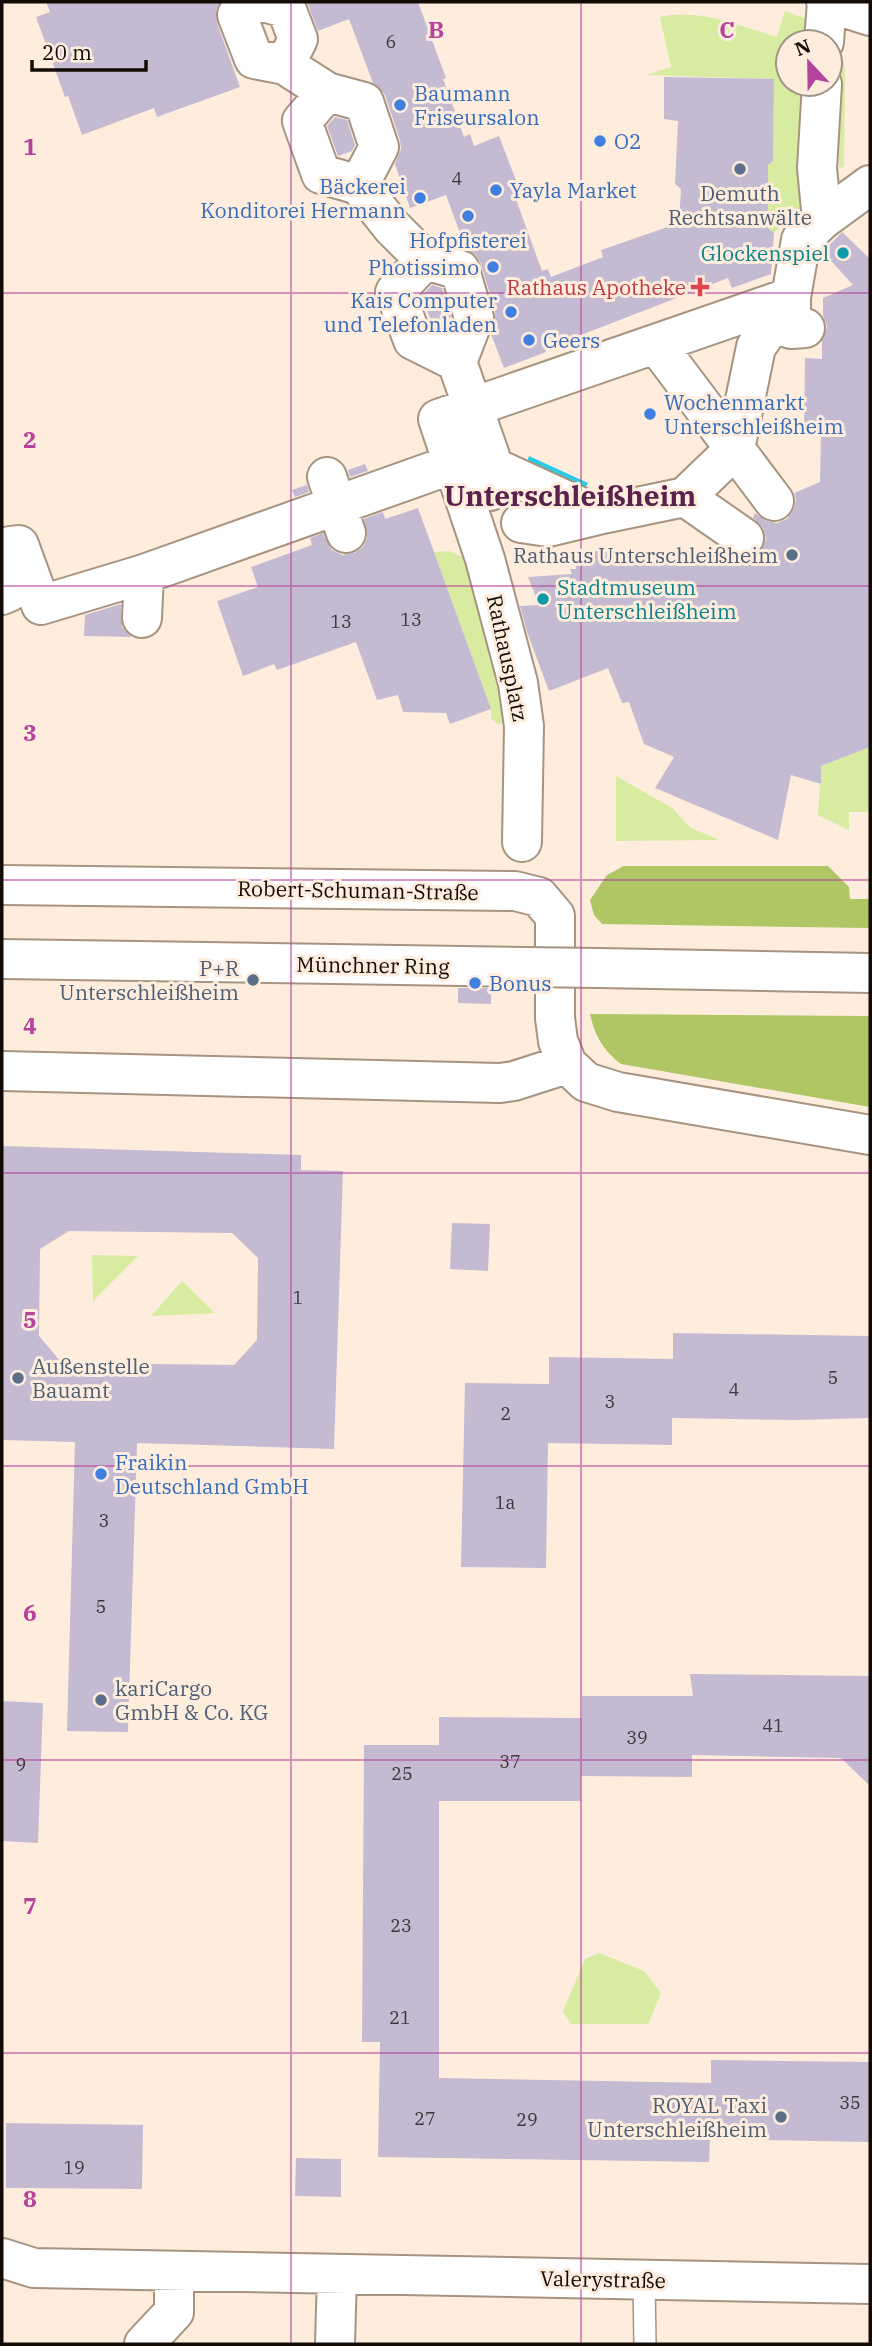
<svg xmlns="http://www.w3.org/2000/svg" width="872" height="2346" viewBox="0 0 872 2346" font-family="'IBM Plex Serif',serif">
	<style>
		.green { fill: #d7eba1 }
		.forest { fill: #aec663 }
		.water { fill: #28cde5 }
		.building { fill: #c4bad2; fill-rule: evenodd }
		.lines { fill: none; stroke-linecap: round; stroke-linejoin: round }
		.lane-casing { stroke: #a79380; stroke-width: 24 }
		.street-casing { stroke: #a79380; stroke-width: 42 }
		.secondary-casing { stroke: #a79380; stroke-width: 42 }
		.lane { stroke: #fff; stroke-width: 21 }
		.street { stroke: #fff; stroke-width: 38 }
		.secondary { stroke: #fff; stroke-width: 38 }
		.secondary-bridge-casing { stroke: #a79380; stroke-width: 42; stroke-linecap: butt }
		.secondary-bridge { stroke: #fff; stroke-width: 38 }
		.grid { fill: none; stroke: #b5429b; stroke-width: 2; stroke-opacity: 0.55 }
		.shop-dot { fill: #3f7fe0; stroke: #feeddd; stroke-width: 2.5 }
		.service-dot { fill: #5c6f8a; stroke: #feeddd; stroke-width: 2.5 }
		.culture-dot { fill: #0f9aa8; stroke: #feeddd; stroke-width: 2.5 }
		.health-dot { fill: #e0444e; stroke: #feeddd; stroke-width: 2.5 }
		.labels { text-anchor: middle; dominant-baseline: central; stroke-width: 6; stroke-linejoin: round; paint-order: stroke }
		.number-label { font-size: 18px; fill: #3f3839 }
		.shop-label { font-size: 21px; fill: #366cbe; stroke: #feeddd; text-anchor: start }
		.service-label { font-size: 21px; fill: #4e5e75; stroke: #feeddd; text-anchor: end }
		.culture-label { font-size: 21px; fill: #0d838f; stroke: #feeddd; text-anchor: end }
		.health-label { font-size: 21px; fill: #be3a42; stroke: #feeddd; text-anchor: end }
		.street-label { font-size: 21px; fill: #130c06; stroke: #feeddd }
		.district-label { font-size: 28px; font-weight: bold; fill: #59214b; stroke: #feeddd }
		.grid-label { font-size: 23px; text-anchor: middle; font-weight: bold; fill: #b5429b; stroke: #feeddd; stroke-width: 6; stroke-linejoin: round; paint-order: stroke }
	</style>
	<rect width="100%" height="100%" fill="#feeddd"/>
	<path class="green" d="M785,11L813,21V42H788V84H811L807,202L774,233L768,228V165L773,161L774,79L647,75L671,67L660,17C701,8 739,26 777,37Z
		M835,26L837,27L845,70L844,167L839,168V155H834L826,149Z
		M449,551L462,557L473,570L511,721L498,724L491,719V709L434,552Z
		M870,747V812H849V830L818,815L821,766Z
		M616,776L672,808L691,828L719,840L616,841Z
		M92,1255L138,1256L93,1301Z
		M182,1281L215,1313L151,1316Z
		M599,1953L644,1971L661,1993L648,2024H571L563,2011L585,1959Z"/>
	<path class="forest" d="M624,866H828L849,887L850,899H870V928L602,924L594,915L590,900L607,875Z
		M590,1014L870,1016V1107L621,1064C603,1050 595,1036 590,1014Z"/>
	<path class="water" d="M529,456L588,483L585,489L524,471Z"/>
	<path class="building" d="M46,2H221L216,10L217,23L240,87L157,117L154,108L82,135L68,96L65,97L36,17L50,12Z
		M307,2H418L446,78L443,79L464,137L470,134L474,146L499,136L520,191L514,194L542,271L548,269L551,277L603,257L601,250L679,223L681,189L675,184L678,121L664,119V77L774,79L773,161L768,165V228L774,233L771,274L732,288L728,278L545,349L546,352L504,368L491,334L495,325V312L481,264L476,255L466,249L446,195L410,208L395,164L401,149L400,140L385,95L379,87L373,83L349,19L318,31Z
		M335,117L347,120L355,145L352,151L338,156L327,126Z
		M842,232L870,259V747L821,766V784L791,775L778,840L655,788L674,757L644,744L629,702L622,703L608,668L549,691L527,632L520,606L539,605L528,577L572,574L570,569H576L575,551L725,552L743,560L754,557L761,551L766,539L763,528L753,518L755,513L766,521L777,523L787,519L794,509L796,499L794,493L820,482L821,429H804L805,358L822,359V340L827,327L823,315V298L853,285L823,252Z
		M432,285L442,288L451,317L433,325L421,296Z
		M365,464L368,471L350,477L348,470Z
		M307,485L309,492L295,497L292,490Z
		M418,508L491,709L450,724L446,713L403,712L398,695L377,700L356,642L277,670L274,664L243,676L217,601L258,587L251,567L312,545L310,538L323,533L332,550L342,555L354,553L363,547L367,538L364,519L383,512L385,519Z
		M121,604L122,627L131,637L84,636L85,615Z
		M458,988H491V1004L458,1003Z
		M2,1146L301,1155V1170L343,1171L334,1449L137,1443L128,1732L67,1731L75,1442L2,1440ZM69,1231L232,1233L258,1258L257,1340L234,1365L62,1363L39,1336L40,1249Z
		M452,1223L490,1224L488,1271L450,1269Z
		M673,1333L870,1336V1418L796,1420L672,1418V1445L548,1443L546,1568L461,1567L465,1383L549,1384V1357L673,1359Z
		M690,1674L870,1676V1786L841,1758L692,1755V1777L581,1776V1801H439V2078L711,2083V2060L870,2062V2142L710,2139L709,2162L378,2157L380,2042H362L364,1745H439V1717L582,1718V1696H693Z
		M2,1701L43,1703L38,1843L2,1841Z
		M6,2123L143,2125L142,2189L6,2188Z
		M296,2158L341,2159V2197L295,2196Z"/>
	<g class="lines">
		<g class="lane-casing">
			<path id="lane" d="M644,2280L645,2344"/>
		</g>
		<g class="street-casing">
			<path id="street" d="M254,2L237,15L254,59L285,65
				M263,2L286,8L298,39L285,65L327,92L364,102L379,147L359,185L392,227L425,260L460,270L474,318L457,362L490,456V491
				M826,2L870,16
				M824,42L827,2
				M327,92L302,121L321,174L359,185
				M822,220L817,168L822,84
				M425,260L395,292L413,340L457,362
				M791,297V329L805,328
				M656,344L774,501
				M327,477L346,533
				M685,497L744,538
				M521,523L548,527L598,515
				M2,595L9,592L13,583L3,552L10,546L19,545L41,605L144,574L453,464L491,466L598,515L685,497L735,449L756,347L791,297
				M142,618L144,574
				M522,842L524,726L518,683L485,559L438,419L791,297L801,240L822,220L870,185
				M2,885L515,891L539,897L555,916V1018L558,1041L567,1064L586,1082L618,1092L870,1135
				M2,1071L500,1083L514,1081L567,1064
				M2,2258L34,2268L870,2284
				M144,2344L174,2312V2271
				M335,2344L337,2274"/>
		</g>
		<g class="secondary-casing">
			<path id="secondary" d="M598,968L870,973"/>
		</g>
		<use href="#lane" class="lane"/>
		<use href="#street" class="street"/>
		<use href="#secondary" class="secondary"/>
		<g class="secondary-bridge-casing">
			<path id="secondary-bridge" d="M2,959L598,968"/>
		</g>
		<use href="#secondary-bridge" class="secondary-bridge"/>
	</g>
	<path class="grid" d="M291,2V2344M581,2V2344M2,293H870M2,586H870M2,880H870M2,1173H870M2,1466H870M2,1760H870M2,2053H870"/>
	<g class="shop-dot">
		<circle cx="400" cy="105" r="7"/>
		<circle cx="600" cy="141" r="7"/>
		<circle cx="496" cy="190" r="7"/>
		<circle cx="420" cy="198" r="7"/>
		<circle cx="468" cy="216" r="7"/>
		<circle cx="493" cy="267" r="7"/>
		<circle cx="511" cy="312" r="7"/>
		<circle cx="529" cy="340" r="7"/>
		<circle cx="650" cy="414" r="7"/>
		<circle cx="475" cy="983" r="7"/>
		<circle cx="101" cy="1474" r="7"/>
	</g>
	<g class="service-dot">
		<circle cx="740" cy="169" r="7"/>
		<circle cx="792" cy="555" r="7"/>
		<circle cx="253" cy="980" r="7"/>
		<circle cx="18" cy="1378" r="7"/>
		<circle cx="101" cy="1700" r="7"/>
		<circle cx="781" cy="2117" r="7"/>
	</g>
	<g class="culture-dot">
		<circle cx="843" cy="253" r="7"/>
		<circle cx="543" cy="599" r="7"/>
	</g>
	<path class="health-dot" d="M696.5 276.5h7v7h7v7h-7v7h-7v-7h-7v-7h7z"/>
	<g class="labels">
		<g class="number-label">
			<text x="391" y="41">6</text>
			<text x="457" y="178">4</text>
			<text x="411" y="619">13</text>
			<text x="341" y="621">13</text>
			<text x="298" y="1297">1</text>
			<text x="833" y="1377">5</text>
			<text x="734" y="1389">4</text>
			<text x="610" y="1401">3</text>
			<text x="506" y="1413">2</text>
			<text x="505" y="1502">1a</text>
			<text x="104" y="1520">3</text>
			<text x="101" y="1606">5</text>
			<text x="773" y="1725">41</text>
			<text x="637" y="1737">39</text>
			<text x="510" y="1761">37</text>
			<text x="21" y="1764">9</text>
			<text x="402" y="1773">25</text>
			<text x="401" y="1925">23</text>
			<text x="400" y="2017">21</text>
			<text x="850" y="2102">35</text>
			<text x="425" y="2118">27</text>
			<text x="527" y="2119">29</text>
			<text x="74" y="2167">19</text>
		</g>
		<g class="shop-label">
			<text x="414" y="93">Baumann<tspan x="414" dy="24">Friseursalon</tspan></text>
			<text x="614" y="141">O2</text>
			<text x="406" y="186" text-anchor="end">Bäckerei<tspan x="406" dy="24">Konditorei Hermann</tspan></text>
			<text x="510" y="190">Yayla Market</text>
			<text x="468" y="240" text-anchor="middle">Hofpfisterei</text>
			<text x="479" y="267" text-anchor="end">Photissimo</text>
			<text x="497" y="300" text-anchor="end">Kais Computer<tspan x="497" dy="24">und Telefonladen</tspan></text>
			<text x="543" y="340">Geers</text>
			<text x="664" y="402">Wochenmarkt<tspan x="664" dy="24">Unterschleißheim</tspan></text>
			<text x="489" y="983">Bonus</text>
			<text x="115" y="1462">Fraikin<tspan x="115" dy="24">Deutschland GmbH</tspan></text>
		</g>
		<g class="service-label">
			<text x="740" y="193" text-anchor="middle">Demuth<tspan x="740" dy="24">Rechtsanwälte</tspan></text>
			<text x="778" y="555">Rathaus Unterschleißheim</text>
			<text x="239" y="968">P+R<tspan x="239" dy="24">Unterschleißheim</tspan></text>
			<text x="32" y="1366" text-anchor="start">Außenstelle<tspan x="32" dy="24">Bauamt</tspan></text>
			<text x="115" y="1688" text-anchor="start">kariCargo<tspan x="115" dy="24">GmbH &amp; Co. KG</tspan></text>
			<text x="767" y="2105">ROYAL Taxi<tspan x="767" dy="24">Unterschleißheim</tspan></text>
		</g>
		<g class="culture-label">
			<text x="829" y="253">Glockenspiel</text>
			<text x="557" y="587" text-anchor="start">Stadtmuseum<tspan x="557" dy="24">Unterschleißheim</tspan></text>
		</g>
		<g class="health-label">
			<text x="686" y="287">Rathaus Apotheke</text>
		</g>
		<g class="street-label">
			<text transform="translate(508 658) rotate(78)">Rathausplatz</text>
			<text transform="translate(358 890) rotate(1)">Robert-Schuman-Straße</text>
			<text transform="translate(373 965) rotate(1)">Münchner Ring</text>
			<text transform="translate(603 2279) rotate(1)">Valerystraße</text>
		</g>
		<g class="district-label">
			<text x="570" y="495">Unterschleißheim</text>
		</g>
	</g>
	<g class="grid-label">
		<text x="436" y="38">B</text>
		<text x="727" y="38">C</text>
		<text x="30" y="155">1</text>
		<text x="30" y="448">2</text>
		<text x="30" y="741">3</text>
		<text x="30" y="1034">4</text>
		<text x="30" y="1328">5</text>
		<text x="30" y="1621">6</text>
		<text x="30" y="1914">7</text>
		<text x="30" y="2207">8</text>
	</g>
	<rect width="872" height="2346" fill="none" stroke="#130c06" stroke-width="7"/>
	<g transform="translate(809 63) rotate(338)"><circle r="33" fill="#feeddd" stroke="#a09387" stroke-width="2"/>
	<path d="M0-5L12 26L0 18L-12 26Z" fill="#b5429b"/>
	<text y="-10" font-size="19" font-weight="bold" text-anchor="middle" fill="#130c06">N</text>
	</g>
	<path d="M32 60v10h114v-10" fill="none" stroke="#130c06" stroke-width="3.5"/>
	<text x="42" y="60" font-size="21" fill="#130c06" stroke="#feeddd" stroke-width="5" paint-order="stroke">20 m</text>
</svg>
